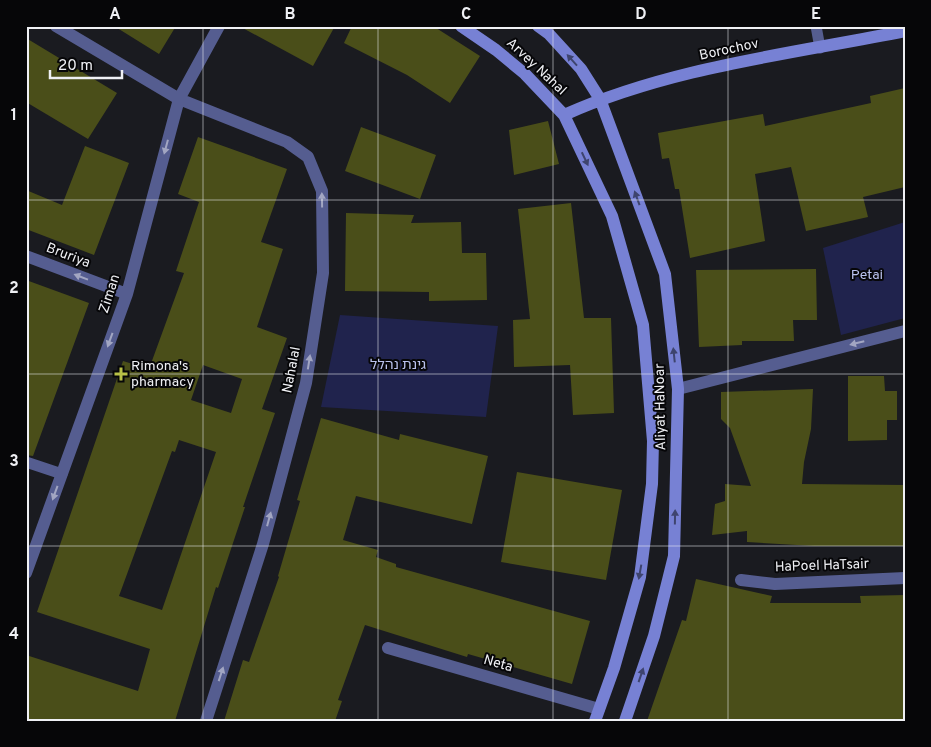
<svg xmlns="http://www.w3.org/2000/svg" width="931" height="747" viewBox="0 0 931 747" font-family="Overpass,'Noto Sans Hebrew',sans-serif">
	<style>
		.green { fill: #20234d }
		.building { fill: #4a4e19; fill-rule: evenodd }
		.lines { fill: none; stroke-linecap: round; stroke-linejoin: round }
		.lane { stroke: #555d90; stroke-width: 11 }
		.street { stroke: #555d90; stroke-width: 12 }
		.secondary { stroke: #7781d4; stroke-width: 12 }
		.oneway { fill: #3e446e }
		.oneway2 { fill: #a2a6c2 }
		.grid { fill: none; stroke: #eff0f4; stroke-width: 1; stroke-opacity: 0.55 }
		.poi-dot { fill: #b8c147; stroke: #060608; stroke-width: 2 }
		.labels { text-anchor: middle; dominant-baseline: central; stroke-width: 4; stroke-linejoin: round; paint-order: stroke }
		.street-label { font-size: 14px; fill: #eff0f4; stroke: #060608 }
		.park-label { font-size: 14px; fill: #bac2ed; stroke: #060608 }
		.poi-label { font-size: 14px; fill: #eff0f4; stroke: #060608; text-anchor: start }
		.neatline { fill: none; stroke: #eff0f4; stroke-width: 2 }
		.grid-label { font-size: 16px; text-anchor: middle; font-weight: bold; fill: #eff0f4 }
	</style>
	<rect width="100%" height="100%" fill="#1a1b20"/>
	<path class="green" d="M905,222V318L841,335L823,248Z
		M340,315L498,326L486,417L321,407Z"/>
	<path class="building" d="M114,26H176L159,54Z
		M239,26H335L313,66Z
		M352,26H433L480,56L450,103L407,75L344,43Z
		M26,38L117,93L88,139L26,102Z
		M905,88V187L863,197L868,217L806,231L791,167L755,174L765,241L690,258L679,189H675L669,158L662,159L658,133L763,114L765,126L871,103L870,96Z
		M548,121L559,164L514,175L509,130Z
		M361,127L436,155L420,199L345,171Z
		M198,137L287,169L261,242L283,249L257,327L287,338L262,409L275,413L243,507H245L218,588L216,587L175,721H26V655L138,691L150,649L37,612L123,361L149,369L184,273L176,271L199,202L178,194ZM203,365L242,379L231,413L191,400ZM179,440L216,452L162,610L119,596L172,451L175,452Z
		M85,146L129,163L94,255L26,229V190L62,205Z
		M571,203L584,318H611L614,413L573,415L570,365L514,367L513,320L530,319L518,209Z
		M346,213L414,215L411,223L461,222L462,253H486L487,300L429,301V292L345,291Z
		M816,269L817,320H793L794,341H742V345L699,347L696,270Z
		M26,280L89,303L33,456L26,455Z
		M848,376H884L885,391H897V420H887V440L848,441Z
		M813,389L811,429L804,462L802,484L905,485V546H814L747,542V531L712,535L715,504L725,501V484L751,486L730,428L721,419V392Z
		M321,418L399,440L400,434L488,456L472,524L356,496L343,540L378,550L376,557L396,564V567L590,621L572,684L468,654L467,657L365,625L338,700L342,701L335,721H224L243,660L249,662L279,577L278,576L300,501L297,500Z
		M517,472L622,490L606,580L501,562Z
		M696,579L772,596L770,603H861L860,596L905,595V721H647L682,620L686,621Z"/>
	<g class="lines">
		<path class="lane" d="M816,26L820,48
			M26,462L62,474"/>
		<path class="street" d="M56,26L179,99L287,142L308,157L322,191L323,273L306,383L263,544L206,721
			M26,256L127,294
			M678,389L905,331
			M26,573L127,294L179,99L219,26
			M741,580L775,584L905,578
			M388,648L599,709"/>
		<path class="secondary" d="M461,26L496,50L525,74L564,115L612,216L643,325L653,441L652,484L640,577L614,668L595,721
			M538,26L549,34L581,69L600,99L665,274L678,389L674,556L654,636L625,721
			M564,115C671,67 791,54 905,31"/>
	</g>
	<defs><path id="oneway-solid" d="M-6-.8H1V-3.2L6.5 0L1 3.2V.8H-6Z" transform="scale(1.25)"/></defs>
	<g class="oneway">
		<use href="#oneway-solid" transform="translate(572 60) rotate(-132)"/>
		<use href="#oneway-solid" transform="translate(585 159) rotate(65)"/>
		<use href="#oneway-solid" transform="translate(637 198) rotate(-110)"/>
		<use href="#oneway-solid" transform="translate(674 355) rotate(-96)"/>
		<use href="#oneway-solid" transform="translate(675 517) rotate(-89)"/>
		<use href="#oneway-solid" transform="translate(640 572) rotate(100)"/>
		<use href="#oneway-solid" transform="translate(641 675) rotate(-71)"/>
	</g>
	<g class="oneway2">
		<use href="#oneway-solid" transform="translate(166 147) rotate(105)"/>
		<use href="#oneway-solid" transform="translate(322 200) rotate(-91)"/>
		<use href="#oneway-solid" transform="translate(81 277) rotate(-159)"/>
		<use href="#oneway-solid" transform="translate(110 340) rotate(110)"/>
		<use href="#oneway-solid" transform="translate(857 343) rotate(166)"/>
		<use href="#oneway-solid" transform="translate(309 362) rotate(-81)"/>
		<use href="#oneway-solid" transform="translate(55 493) rotate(110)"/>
		<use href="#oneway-solid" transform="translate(269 519) rotate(-75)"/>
		<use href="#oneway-solid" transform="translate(221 674) rotate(-72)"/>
	</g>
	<path class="grid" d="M203,26V721M378,26V721M553,26V721M728,26V721M26,200H905M26,374H905M26,546H905"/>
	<path class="poi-dot" d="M118.5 366.5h5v5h5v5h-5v5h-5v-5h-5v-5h5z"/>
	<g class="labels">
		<g class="street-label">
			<text transform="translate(729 50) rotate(-12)">Borochov</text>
			<text transform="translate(536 67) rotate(43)">Arvey Nahal</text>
			<text transform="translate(68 256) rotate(21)">Bruriya</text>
			<text transform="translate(110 294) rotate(-72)">Ziman</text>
			<text transform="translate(292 370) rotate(-79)">Nahalal</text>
			<text transform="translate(661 407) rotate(-91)">Aliyat HaNoar</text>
			<text transform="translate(822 566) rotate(-2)">HaPoel HaTsair</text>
			<text transform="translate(498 664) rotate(16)">Neta</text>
		</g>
		<g class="park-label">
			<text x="867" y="275">Petai</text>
			<text x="398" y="365">גינת נהלל</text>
		</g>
		<g class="poi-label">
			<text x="131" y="366">Rimona's<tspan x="131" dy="16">pharmacy</tspan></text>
		</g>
	</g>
	<rect width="931" height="747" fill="none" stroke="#060608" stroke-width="55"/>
	<path d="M50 70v8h72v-8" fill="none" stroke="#eff0f4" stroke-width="2.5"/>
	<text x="58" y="70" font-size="15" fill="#eff0f4" stroke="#060608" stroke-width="4" paint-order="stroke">20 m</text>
	<rect x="28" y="28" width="876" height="692" class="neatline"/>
	<g class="grid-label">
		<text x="115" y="19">A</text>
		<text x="290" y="19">B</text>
		<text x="466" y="19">C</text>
		<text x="641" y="19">D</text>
		<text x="816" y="19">E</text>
		<text x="14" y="120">1</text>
		<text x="14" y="293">2</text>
		<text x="14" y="466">3</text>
		<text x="14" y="639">4</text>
	</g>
</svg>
